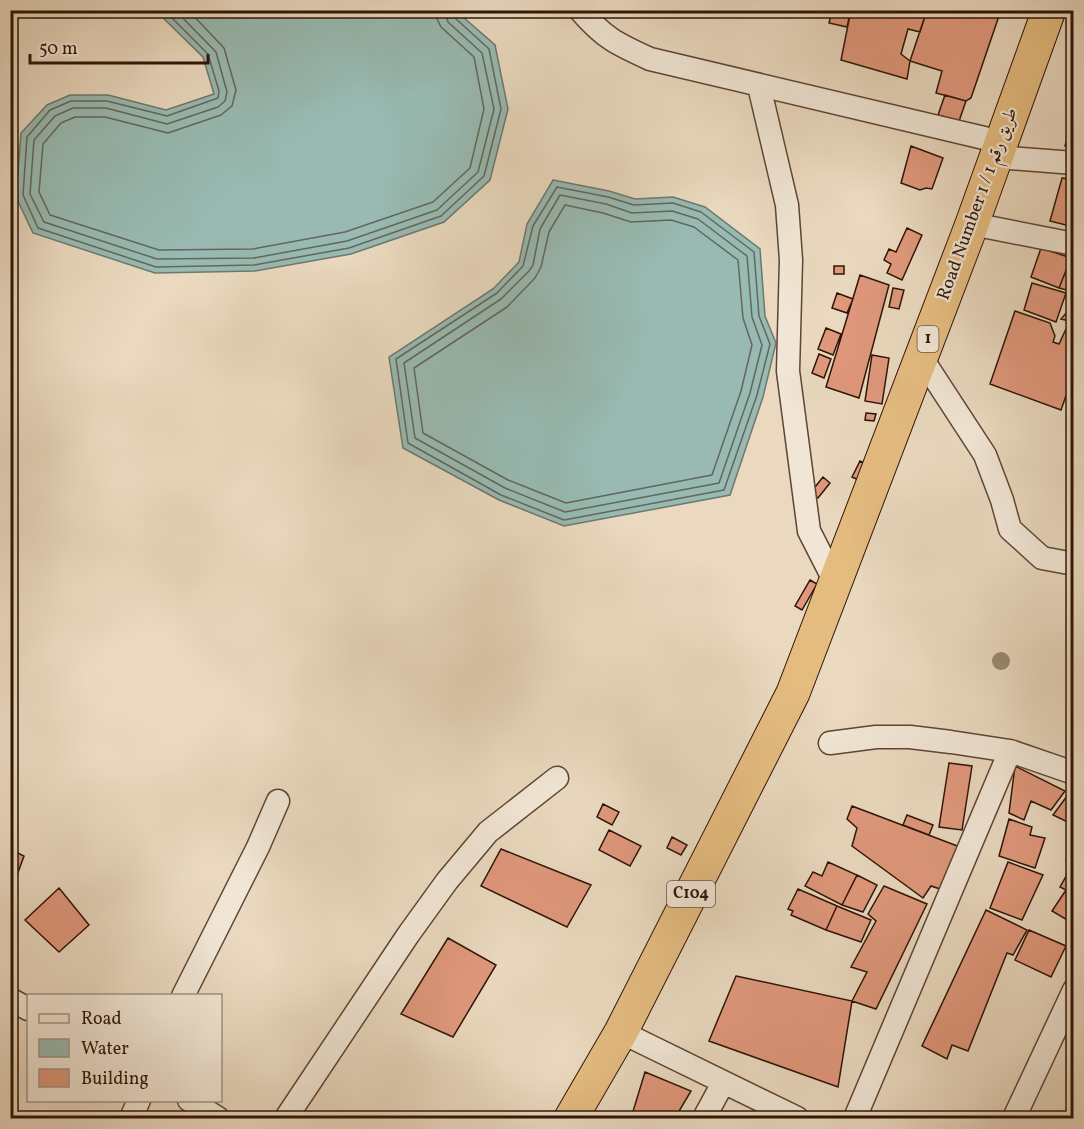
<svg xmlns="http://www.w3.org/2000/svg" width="1084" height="1129" viewBox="0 0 1084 1129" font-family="Vollkorn,Amiri,serif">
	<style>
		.water { fill: #98bab2; stroke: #6e786e; stroke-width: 1.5 }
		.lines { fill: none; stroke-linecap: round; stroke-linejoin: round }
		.shore { stroke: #63675c; stroke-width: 1.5 }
		.building { fill: #e0987c; stroke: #2e1407; stroke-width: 1.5 }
		.street-casing { stroke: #5d4535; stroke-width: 25 }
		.highway-casing { stroke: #2e1407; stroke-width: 35 }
		.street { stroke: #f1e6d5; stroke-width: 22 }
		.highway { stroke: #e5bc80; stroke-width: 33 }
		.tree { fill: #998971 }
		.labels { text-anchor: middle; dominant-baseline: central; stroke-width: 4.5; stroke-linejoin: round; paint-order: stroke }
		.shield { fill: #f1e6d5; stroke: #685345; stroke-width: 1.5 }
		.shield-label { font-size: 16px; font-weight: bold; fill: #2e1407 }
		.street-label { font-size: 18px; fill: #2e1407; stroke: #f1e6d5 }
	</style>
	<rect width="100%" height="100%" fill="#ead9bf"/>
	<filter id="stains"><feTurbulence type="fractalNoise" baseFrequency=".00333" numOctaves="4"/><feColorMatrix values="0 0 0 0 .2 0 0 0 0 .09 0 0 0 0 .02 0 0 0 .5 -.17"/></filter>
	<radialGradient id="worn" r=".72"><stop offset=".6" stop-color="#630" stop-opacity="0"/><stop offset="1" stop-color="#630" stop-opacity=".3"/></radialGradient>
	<path class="water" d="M156,11H456L495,45L508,109L490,180L444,222L351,254L255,271L155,273L33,233L16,197L21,133L47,105L70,95H108L166,110L214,94L203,57Z
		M553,180L609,191L635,199L673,197L705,207L760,249L765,316L776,343L763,397L730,495L564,526L499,500L403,448L389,357L493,289L519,262L527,224Z"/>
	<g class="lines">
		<path class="shore" d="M164,10L208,54L219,91L218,98L167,116L107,101H71L50,110L27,137L23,195L38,228L156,267L254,265L349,248L441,216L484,176L501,109L489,49L454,17L452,10
			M175,10L216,52L227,92L225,101L218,107L167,124L106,108H73L55,116L34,140L30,194L44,222L157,259L254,258L347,241L437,210L478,172L494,109L482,53L448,22L445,10
			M188,10L224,48L236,90L232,106L221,115L168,133L105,117H75L61,123L43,144L39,192L50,215L159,250L253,249L345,232L433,202L470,168L484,109L474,57L441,27L437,19L436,10
			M557,187L608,197L634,205L673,203L701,212L754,252L759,316L770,344L757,395L724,490L564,520L501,495L408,443L396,359L497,293L523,266L533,226Z
			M560,195L606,204L632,213L672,211L698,219L747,256L752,317L762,345L750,393L719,483L565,512L505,488L415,438L404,363L501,299L529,271L533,265L540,229Z
			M565,205L603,213L631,222L671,220L694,227L738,260L743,318L752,345L741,391L712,475L566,503L508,480L423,433L414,368L507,307L535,278L541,267L549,232Z"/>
	</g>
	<path class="building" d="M832,10H851L847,27L829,23Z
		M851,10H927L920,32L908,29L901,54L910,61L907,79L841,60Z
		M927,10H949L962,15L963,10H1001L971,98L966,101L936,93L942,71L910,61Z
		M945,95L966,101L959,121L938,115Z
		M1074,116V148L1065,146Z
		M911,146L943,158L932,189L926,188L920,190L901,183Z
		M1062,178L1074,180V227L1050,221Z
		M907,228L922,235L902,280L887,273L891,264L884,260L889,249L896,252Z
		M1041,248L1071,258L1059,288L1031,277Z
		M1071,258L1074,259V292L1059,288Z
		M834,266H844V274H834Z
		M860,275L889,285L859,398L826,387Z
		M1032,283L1066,293L1056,322L1024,310Z
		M893,288L904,290L899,309L889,307Z
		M837,293L853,299L847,313L832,308Z
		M1074,304V322L1061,319Z
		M1015,311L1050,323L1055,336L1053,342L1059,344L1066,329L1074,332V373L1061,410L990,384Z
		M826,328L841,334L833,355L818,349Z
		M819,354L831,359L824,378L812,373Z
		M872,355L889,358L882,404L865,401Z
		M866,413L876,414L874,421L865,420Z
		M860,461L866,464L859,480L852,477Z
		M823,477L830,483L818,498L811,492Z
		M810,580L817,584L802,610L795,606Z
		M949,763L972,766L962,830L939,827Z
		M1015,766L1065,791L1051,810L1031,801L1024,820L1009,813Z
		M1070,792L1074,794V825L1053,815Z
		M603,804L619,812L612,825L597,817Z
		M852,806L960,847L943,890L931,886L923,898L852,846L857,828L847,819Z
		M907,815L933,825L929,835L903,825Z
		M1009,819L1032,827L1030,835L1045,838L1035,868L999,856Z
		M609,830L641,846L630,866L599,850Z
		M672,837L687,845L681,855L667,848Z
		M1074,847V924L1052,911L1066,890L1060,887L1073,864L1066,861Z
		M10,849L24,856L10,894Z
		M501,849L591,885L567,927L481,886Z
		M828,862L857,875L842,905L805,886L813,872L822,876Z
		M1008,862L1043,875L1022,920L990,908Z
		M857,875L877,885L863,912L842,905Z
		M884,886L927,904L876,1009L852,1001L867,972L851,967L876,921L868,914Z
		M59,888L89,925L59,952L25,920Z
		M798,889L837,906L826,930L791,915L793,911L788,909Z
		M837,906L871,920L861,942L826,930Z
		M986,910L1027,930L1013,955L1007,953L968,1051L952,1045L947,1059L922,1046Z
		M1029,930L1066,946L1051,977L1015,960Z
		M448,938L496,965L453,1037L401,1014Z
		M736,976L852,1001L838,1087L709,1041Z
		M645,1072L691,1091L675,1118H631Z"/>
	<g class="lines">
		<g class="street-casing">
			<path id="street" d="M580,10C604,38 617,44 650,59L1001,142
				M759,86L787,205L791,260L788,371L809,531L835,582
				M996,157L1074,163
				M972,224L1074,244
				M921,357L985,455L1002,500L1010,529L1042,558L1074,564
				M830,743L876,737H910L951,742L1010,751L1074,773
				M183,996L258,847L278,801
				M10,999L28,1009
				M621,1032L797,1118
				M189,1100L218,1118
				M131,1118L139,1100
				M286,1118L408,935L447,881L488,832L557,778
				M704,1118L723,1083
				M855,1118L1010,751
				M1014,1118L1074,990"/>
		</g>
		<g class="highway-casing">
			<path id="highway" d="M571,1118L621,1032L793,693L972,224L1049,10"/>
		</g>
		<use href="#street" class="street"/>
		<use href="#highway" class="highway"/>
	</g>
	<circle class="tree" cx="1001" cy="661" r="9"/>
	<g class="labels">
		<g class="shield">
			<rect x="917.5" y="326" width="21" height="26" rx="4.5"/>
			<rect x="667" y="881" width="48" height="26" rx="4.5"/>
		</g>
		<g class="shield-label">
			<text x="928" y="339">1</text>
			<text x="691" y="894">C104</text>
		</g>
		<g class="street-label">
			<text transform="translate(978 204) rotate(-70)">Road Number 1 / طريق رقم 1</text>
		</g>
	</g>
	<rect width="1084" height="1129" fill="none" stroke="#ead9bf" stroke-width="36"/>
	<rect x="12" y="12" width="1060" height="1105" fill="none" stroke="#2e1407" stroke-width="3"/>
	<rect x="18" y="18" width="1048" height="1093" fill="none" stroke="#2e1407" stroke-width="1.5"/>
	<rect x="27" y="994" width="195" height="108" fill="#f1e6d5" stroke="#a39283" stroke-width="1.5"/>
	<rect x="39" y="1014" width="30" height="9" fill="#f1e6d5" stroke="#a39283" stroke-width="1.5"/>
	<text x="81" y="1024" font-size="18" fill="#2e1407">Road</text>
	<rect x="39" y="1039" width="30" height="18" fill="#98bab2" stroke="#a39283" stroke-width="1.5"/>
	<text x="81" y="1054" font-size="18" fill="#2e1407">Water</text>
	<rect x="39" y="1069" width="30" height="18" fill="#e0987c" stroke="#a39283" stroke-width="1.5"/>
	<text x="81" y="1084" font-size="18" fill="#2e1407">Building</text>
	<path d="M30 54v9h178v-9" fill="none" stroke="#2e1407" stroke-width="3"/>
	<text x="39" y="54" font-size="18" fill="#2e1407" stroke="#f1e6d5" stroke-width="4.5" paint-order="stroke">50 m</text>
	<rect width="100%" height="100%" filter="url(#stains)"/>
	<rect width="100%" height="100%" fill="url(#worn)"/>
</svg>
